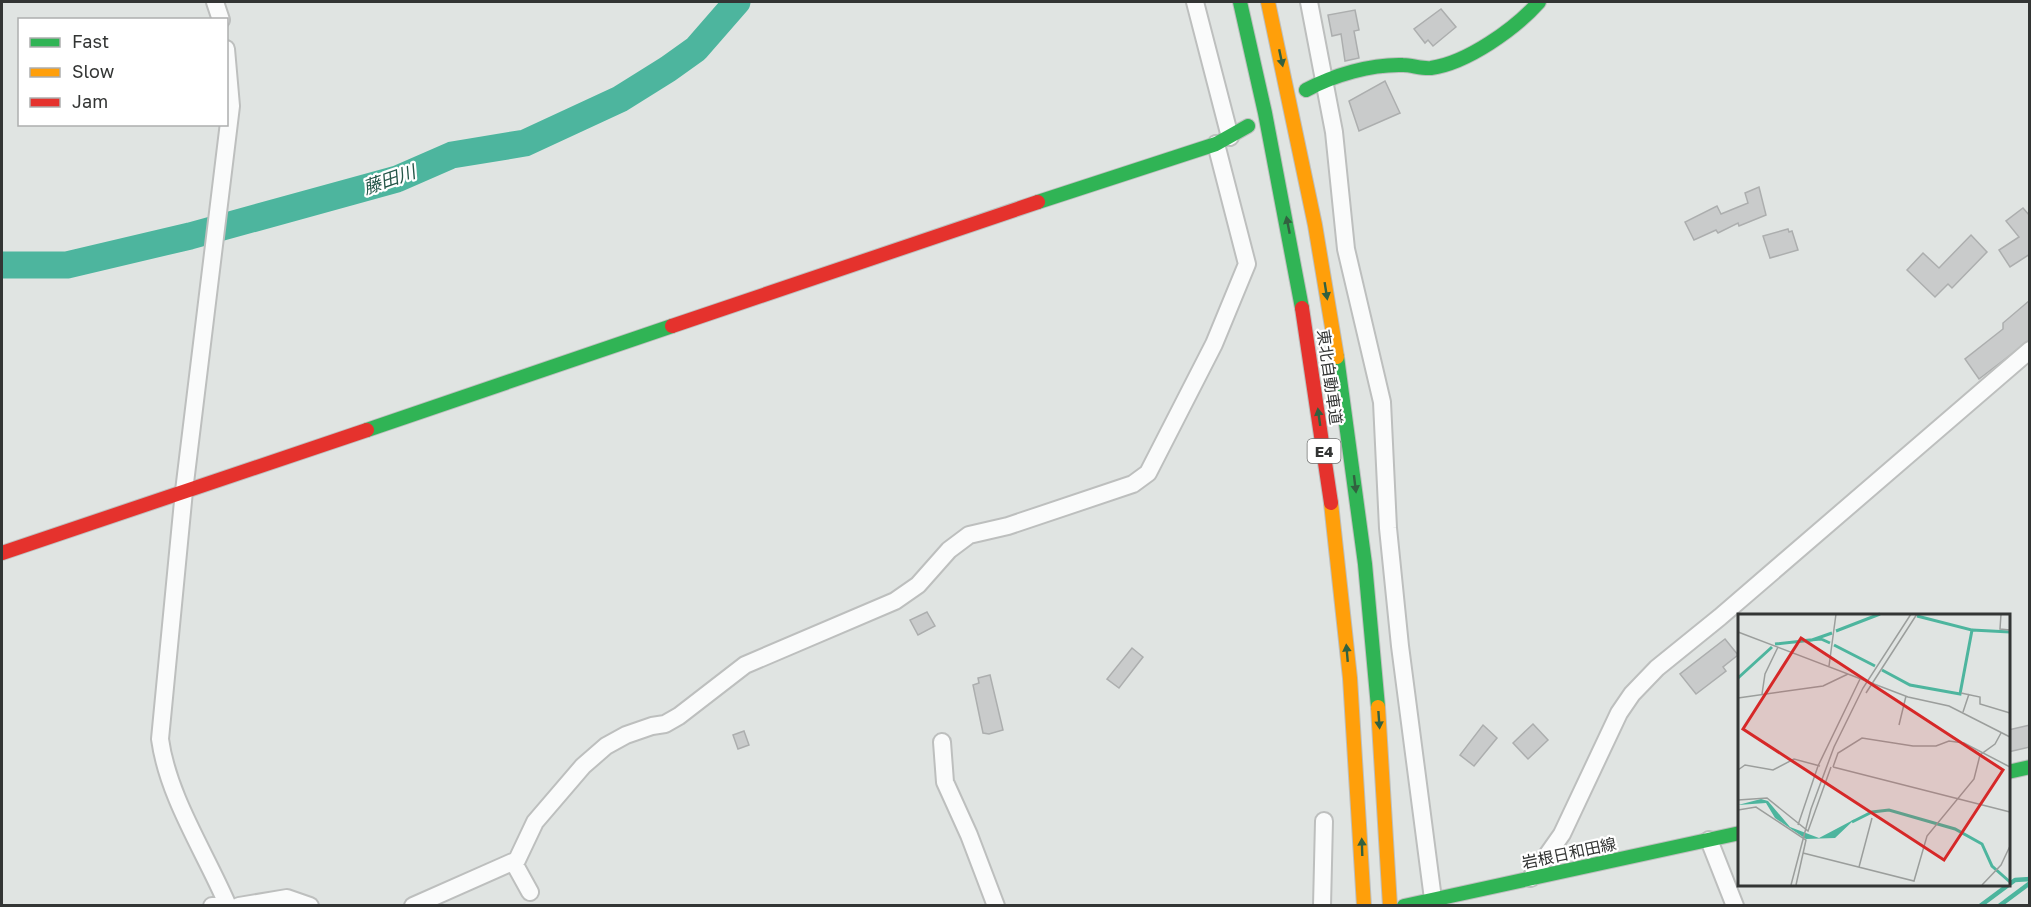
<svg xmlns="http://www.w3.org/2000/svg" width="2031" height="907" viewBox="0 0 2031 907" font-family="'Golos Text','Noto Sans JP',sans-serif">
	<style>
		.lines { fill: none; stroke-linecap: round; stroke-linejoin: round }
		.stream { stroke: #4db59e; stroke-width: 4.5 }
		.river { stroke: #4db59e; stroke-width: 27 }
		.building { fill: #c9cbcb; stroke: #acaeae; stroke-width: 1.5 }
		.street-casing { stroke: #bdbfbe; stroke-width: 20 }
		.fast-casing { stroke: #bdbfbe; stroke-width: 16 }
		.slow-casing { stroke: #bdbfbe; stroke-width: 16 }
		.jam-casing { stroke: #bdbfbe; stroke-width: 16 }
		.street { stroke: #fafbfb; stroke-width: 16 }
		.fast { stroke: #30b455; stroke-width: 14 }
		.slow { stroke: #ff9f0a; stroke-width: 14 }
		.jam { stroke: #e5322d; stroke-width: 14 }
		.oneway { fill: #326140 }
		.labels { text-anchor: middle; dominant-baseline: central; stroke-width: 4.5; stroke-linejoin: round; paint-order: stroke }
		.shield { fill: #fff; stroke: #707271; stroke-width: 1.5 }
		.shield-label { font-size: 15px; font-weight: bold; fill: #333534 }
		.street-label { font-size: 16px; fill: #333534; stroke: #fff }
		.water-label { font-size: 18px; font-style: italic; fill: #245648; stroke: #fff }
		.inset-river { fill: none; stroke: #4db59e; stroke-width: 3 }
		.inset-road { fill: none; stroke: #9b9e9c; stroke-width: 1.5 }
		.view { fill: #d62828; fill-opacity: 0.15; stroke: #d62828; stroke-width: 3 }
		.inset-edge { fill: none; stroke: #333534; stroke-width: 3 }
	</style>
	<rect width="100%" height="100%" fill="#e0e4e2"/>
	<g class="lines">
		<path class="stream" d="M1980,906L2015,880L2030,879
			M1999,906L2030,883"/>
		<path class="river" d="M2,265H67L190,236L397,179L452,155L525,143L620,99L668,69L696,49L737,2"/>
	</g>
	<path class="building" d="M1441,9L1456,27L1433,46L1428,40L1425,43L1414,29Z
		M1355,10L1359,30L1354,31L1359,58L1345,61L1341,34L1332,36L1328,15Z
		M1385,81L1400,113L1359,131L1349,101Z
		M1759,187L1766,215L1739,226L1738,223L1718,233L1716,230L1694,240L1685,222L1717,206L1721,214L1748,203L1745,193Z
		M2023,208L2030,216V254L2010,267L1999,250L2019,237L2006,221Z
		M1788,229L1789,232L1792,231L1798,250L1770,258L1763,236Z
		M1971,235L1987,252L1952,288L1948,284L1935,297L1907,270L1923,253L1939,268Z
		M2030,300V340L1979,379L1965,359L2003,329V323Z
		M927,612L935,626L918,635L910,620Z
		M1725,639L1738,655L1723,667L1726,671L1696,694L1680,674Z
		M1132,648L1143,657L1119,688L1107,679Z
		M990,675L1003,730L989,734L983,733L973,685L979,683L978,678Z
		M1533,724L1548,740L1528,759L1513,743Z
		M1483,725L1497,738L1474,766L1460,755Z
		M2030,725V747L2008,752V730Z
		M744,731L749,745L738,749L733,735Z"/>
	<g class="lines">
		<g class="street-casing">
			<path id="street" d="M215,2L221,20
				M1195,2L1230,137
				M1309,2L1334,132L1346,249L1382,402L1388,528L1400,646L1433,899
				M226,49L231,106L184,491L160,739C168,797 205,852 228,906
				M942,742L945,782L969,835L996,906
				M1709,840L1735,906
				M514,863L530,892
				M1531,878L1562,834L1619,713L1632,694L1657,668L1720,617L2030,350
				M212,906H215
				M239,906L287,898L310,906
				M413,906L517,860L535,822L583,766L606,746L626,735L652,726L665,724L679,716L745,665L895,601L918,585L949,550L969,535L1008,526L1133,484L1148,473L1214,344L1247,264L1216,144
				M1322,906L1324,821"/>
		</g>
		<g class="fast-casing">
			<path id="fast" d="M1240,2L1265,113L1302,308
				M1306,90C1334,75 1371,64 1403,65C1412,65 1422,69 1431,68C1467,63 1515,29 1539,2
				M1038,202L1216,144L1248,126
				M1337,357L1365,564L1378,707
				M367,430L672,326
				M2008,772L2030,767
				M1404,906L1740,833"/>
		</g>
		<g class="slow-casing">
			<path id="slow" d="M1268,2L1315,225L1337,357
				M1331,503L1350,678L1364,906
				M1378,707L1390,906"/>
		</g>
		<g class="jam-casing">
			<path id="jam" d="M1302,308L1331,503
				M672,326L1038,202
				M2,553L367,430"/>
		</g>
		<use href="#street" class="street"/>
		<use href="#fast" class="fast"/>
		<use href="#slow" class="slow"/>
		<use href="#jam" class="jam"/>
	</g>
	<defs><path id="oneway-solid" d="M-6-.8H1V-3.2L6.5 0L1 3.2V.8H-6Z" transform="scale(1.5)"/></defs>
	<g class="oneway">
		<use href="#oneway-solid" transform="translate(1281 58) rotate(78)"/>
		<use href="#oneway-solid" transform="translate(1288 225) rotate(-101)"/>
		<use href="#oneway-solid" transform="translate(1326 291) rotate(81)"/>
		<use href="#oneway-solid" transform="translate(1319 417) rotate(-98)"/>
		<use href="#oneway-solid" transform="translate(1355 484) rotate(83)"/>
		<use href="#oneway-solid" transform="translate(1347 653) rotate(-95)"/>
		<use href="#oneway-solid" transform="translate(1379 720) rotate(86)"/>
		<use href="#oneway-solid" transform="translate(1362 847) rotate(-92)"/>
	</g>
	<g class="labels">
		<rect class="shield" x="1307.5" y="439" width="33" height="24" rx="4.5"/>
		<g class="shield-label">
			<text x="1324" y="451">E4</text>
		</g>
		<g class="street-label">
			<text transform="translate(1330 377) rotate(82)">東北自動車道</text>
			<text transform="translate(1569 853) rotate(-12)">岩根日和田線</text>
		</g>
		<g class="water-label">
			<text transform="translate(389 179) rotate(-19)">藤田川</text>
		</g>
	</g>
	<g transform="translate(1738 614)">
		<rect width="272" height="272" fill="#e0e4e2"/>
		<path d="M23,185L30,187L52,213L81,224L117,205L97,224L68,225L37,204L28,189L0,191Z" fill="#4db59e"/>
		<path class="inset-river" d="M234,16L272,18M98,17L142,0M61,27L83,25L92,29M37,30L74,26L94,19M96,31L137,52M144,56L172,71L222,80L234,16L179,2M0,64L34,33M114,208L134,198L151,196L217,215L244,230L254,252L272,268"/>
		<path class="inset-road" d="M263,0L262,15L272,16M0,18L170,83L211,92L272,123M91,52L98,0M128,79L179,0M223,79L242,83V90L272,99M24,80L27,60L40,33M0,84L85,72L110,60M225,98L231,80M161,111L168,82M95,153L100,139L124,124L175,132H198L211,127L226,129L272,153M95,153L272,198M0,156L7,151L35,156L56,145L82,152M0,186L29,184L70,217L93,153M0,196L18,193L68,226L58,271M60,211L80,152L122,65M65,239L176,267L189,222L236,165L242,141L257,130L263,119M121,253L134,204M53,271L73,195L96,133L125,74L173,0M244,271L263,251L272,232"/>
		<path class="view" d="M63,24L265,156L206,246L5,115Z"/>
		<rect width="272" height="272" class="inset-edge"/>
	</g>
	<rect width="2031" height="907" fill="none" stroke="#333534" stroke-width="6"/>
	<rect x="18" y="18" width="210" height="108" fill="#ffffff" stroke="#adaeae" stroke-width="1.5"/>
	<rect x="30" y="38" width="30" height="9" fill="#30b455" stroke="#adaeae" stroke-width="1.5"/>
	<text x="72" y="48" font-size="18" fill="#333534">Fast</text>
	<rect x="30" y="68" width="30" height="9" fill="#ff9f0a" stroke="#adaeae" stroke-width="1.5"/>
	<text x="72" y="78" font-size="18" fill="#333534">Slow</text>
	<rect x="30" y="98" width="30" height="9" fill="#e5322d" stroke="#adaeae" stroke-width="1.5"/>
	<text x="72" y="108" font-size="18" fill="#333534">Jam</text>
</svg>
